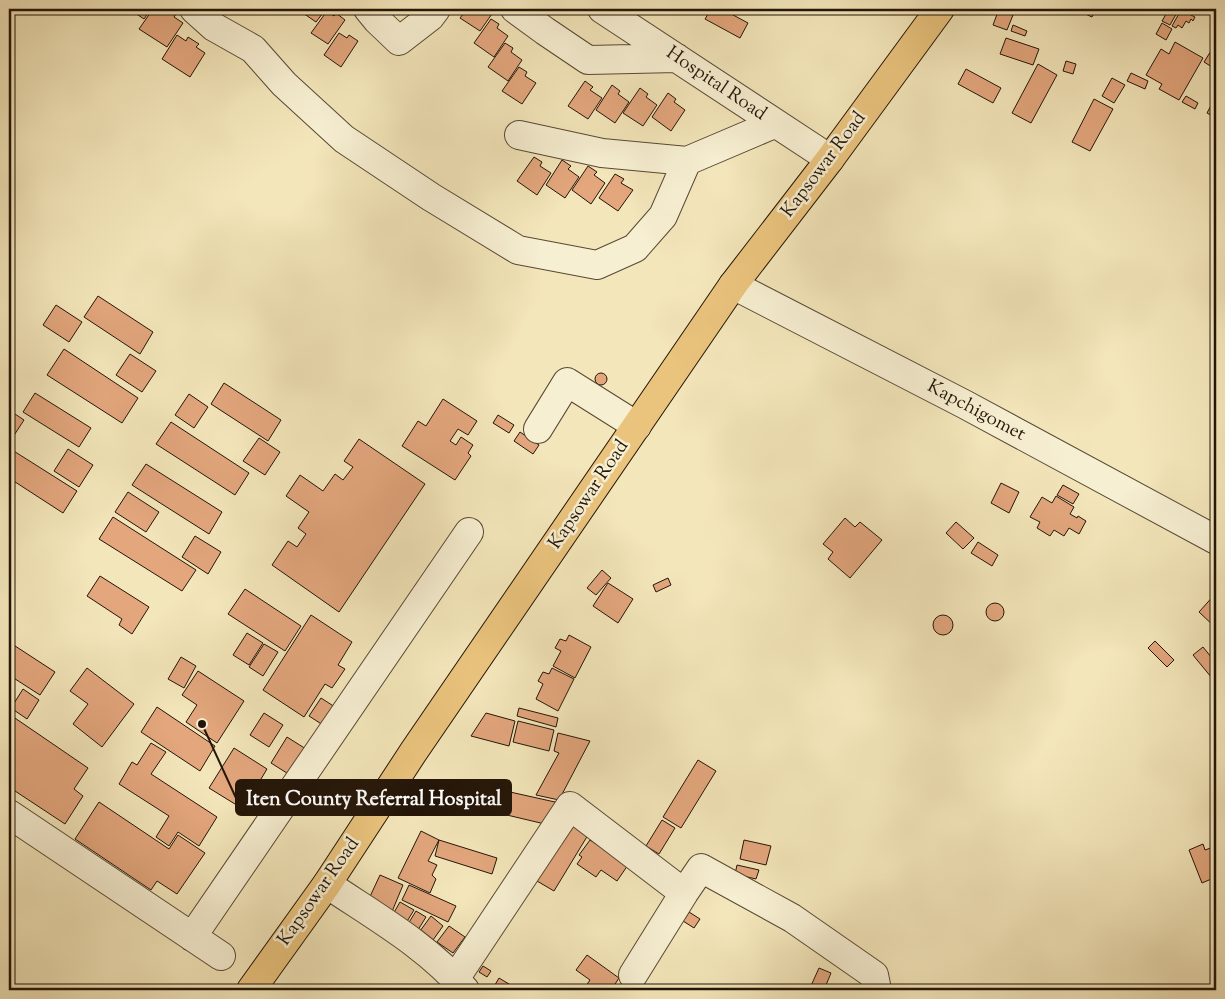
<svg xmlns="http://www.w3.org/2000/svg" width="1225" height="999" viewBox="0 0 1225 999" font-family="'Sorts Mill Goudy',serif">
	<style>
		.building { fill: #e3a67d; stroke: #231508 }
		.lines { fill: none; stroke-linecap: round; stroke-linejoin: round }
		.minor-casing { stroke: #574934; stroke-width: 30 }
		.major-casing { stroke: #231508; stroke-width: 30 }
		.minor { stroke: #f7efd2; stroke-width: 28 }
		.major { stroke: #eac37d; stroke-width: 28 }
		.labels { text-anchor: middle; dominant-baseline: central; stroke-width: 5; stroke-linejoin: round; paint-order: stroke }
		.street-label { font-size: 19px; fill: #231508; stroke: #f7efd2 }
		.leader { fill: none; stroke: #231508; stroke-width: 2 }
		.callout-dot { fill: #231508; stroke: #f7efd2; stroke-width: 2 }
		.callout { fill: #231508; stroke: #231508; stroke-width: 2 }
		.callout-label { font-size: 20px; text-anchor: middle; font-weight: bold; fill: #fff }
	</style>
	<rect width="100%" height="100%" fill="#f3e6ba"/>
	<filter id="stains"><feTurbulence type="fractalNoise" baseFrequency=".004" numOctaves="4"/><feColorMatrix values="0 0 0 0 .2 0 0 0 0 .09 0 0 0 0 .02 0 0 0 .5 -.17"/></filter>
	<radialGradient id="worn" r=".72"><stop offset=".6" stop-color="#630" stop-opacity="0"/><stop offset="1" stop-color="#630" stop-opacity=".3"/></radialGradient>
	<path class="building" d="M129,9H151L144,19Z
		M153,9H160L164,11L165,9H169L176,14L174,17L183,23L167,47L139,29Z
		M301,9H326L316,22L300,11Z
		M467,9H491L494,11L480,31L460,18Z
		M711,9H722L748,23L740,38L705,19Z
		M999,9L1015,10L1007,30L993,25Z
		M1083,9H1096L1092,17L1081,12Z
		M1169,9H1179L1170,25L1162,21Z
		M1181,10L1195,17L1193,21L1191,19L1189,23L1186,21L1182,28L1178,25L1176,28L1172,26Z
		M327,11L334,16L336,13L345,20L328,44L311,33Z
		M491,19L499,24L497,28L508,36L494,57L474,43Z
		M1162,23L1172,29L1166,40L1156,34Z
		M1013,25L1027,31L1025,36L1011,31Z
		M339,33L347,38L349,35L358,41L341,67L324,55Z
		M177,35L186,41L188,37L199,44L196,47L205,53L190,77L162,59Z
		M1006,38L1039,49L1033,65L1000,54Z
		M1175,42L1203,58L1179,100L1159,89L1162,84L1146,75L1161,49L1169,54Z
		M505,43L513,48L511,52L522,60L508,81L488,67Z
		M1216,43V60L1212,67L1204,62Z
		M1066,61L1076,64L1073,74L1063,71Z
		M1038,64L1057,75L1031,123L1012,113Z
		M519,67L527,72L525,76L536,83L522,104L502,91Z
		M966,69L1001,88L993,103L958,84Z
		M1131,73L1148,81L1145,89L1127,81Z
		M1112,78L1125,85L1114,103L1102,96Z
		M585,81L593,87L590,90L602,98L588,119L568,106Z
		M612,85L620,91L618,94L629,102L615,123L596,110Z
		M640,88L648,94L646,97L657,105L643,126L623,113Z
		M668,93L676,99L674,102L685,110L671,131L652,117Z
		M1186,96L1198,103L1195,109L1182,102Z
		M1216,96V118L1207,113Z
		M1094,99L1113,109L1090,151L1072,142Z
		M534,157L542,162L540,166L551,173L537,195L517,181Z
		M562,160L571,166L568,169L579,177L565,198L546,185Z
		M588,166L597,172L594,175L605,183L591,204L572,190Z
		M615,174L624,179L621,183L633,190L618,211L599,198Z
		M98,296L153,332L140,354L84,317Z
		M56,305L82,322L69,342L43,325Z
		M64,349L138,398L122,423L47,375Z
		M130,354L156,371L142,392L116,375Z
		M595 379a6 6 0 1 1 12 0a6 6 0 1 1-12 0Z
		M224,383L281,420L268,441L211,404Z
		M35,393L91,428L79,447L23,412Z
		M189,394L208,407L194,428L175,415Z
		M443,399L477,421L468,435L458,429L450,441L456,445L461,437L473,445L468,453L471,456L455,480L402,446L418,421L426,426Z
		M9,410L24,420L11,440L9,439Z
		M498,415L514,425L509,433L493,423Z
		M171,422L249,473L235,495L156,444Z
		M520,432L539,445L533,454L514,441Z
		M259,438L280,452L265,475L243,461Z
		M359,439L425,484L339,612L272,565L288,541L297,547L306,534L298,528L309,512L286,496L300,475L323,491L335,474L343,480L353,467L344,461Z
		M9,448L77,491L63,513L9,478Z
		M68,449L93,465L79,487L54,471Z
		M146,464L222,512L209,534L132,485Z
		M1001,483L1019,492L1009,513L991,503Z
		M1063,485L1079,494L1073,504L1057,495Z
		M128,492L159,512L146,532L115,512Z
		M1056,496L1074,507L1070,514L1077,518L1078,516L1086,521L1079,534L1069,528L1064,536L1054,530L1050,536L1037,528L1040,522L1030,517L1042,497L1052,503Z
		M113,517L196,570L182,591L99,539Z
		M845,518L855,527L860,522L882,540L850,578L828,559L833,552L823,544Z
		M956,522L974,538L963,549L946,533Z
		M195,536L221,552L208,574L182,557Z
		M978,542L998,555L992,566L971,553Z
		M602,570L611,578L596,595L587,588Z
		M100,576L149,607L132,634L119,625L122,619L87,596Z
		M668,578L671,585L656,592L653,585Z
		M608,583L633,599L618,623L593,606Z
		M245,589L301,626L285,651L228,614Z
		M1216,593V628L1199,612Z
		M986 612a9 9 0 1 1 18 0a9 9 0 1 1-18 0Z
		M311,615L352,642L338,665L345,669L332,688L325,684L304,717L263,690Z
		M933 625a10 10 0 1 1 20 0a10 10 0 1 1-20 0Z
		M247,633L263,643L249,665L233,655Z
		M569,635L591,647L575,678L553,666L561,651L555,648L560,639L566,641Z
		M1155,641L1174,660L1167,667L1148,648Z
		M9,642L55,672L40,695L9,675Z
		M264,644L278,652L263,676L249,667Z
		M1203,647L1216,663V683L1193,655Z
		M181,657L196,666L184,688L168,679Z
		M87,668L134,704L102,747L73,724L88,704L70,691Z
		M552,668L574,679L558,711L536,699L543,684L538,681L543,672L549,674Z
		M198,671L244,701L217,743L186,722L197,705L182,695Z
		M23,689L39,700L27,719L11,708Z
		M321,698L335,707L323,725L309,716Z
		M157,707L215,746L200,771L141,732Z
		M519,708L558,718L556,727L517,716Z
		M264,713L283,725L269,747L250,735Z
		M486,713L515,721L509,746L471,736Z
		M9,714L88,768L74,789L83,796L65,824L9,787Z
		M518,721L554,730L549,751L513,742Z
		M558,733L590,741L559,800L536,795L559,753L554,751Z
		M287,737L306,749L290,775L271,763Z
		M151,743L166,752L151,774L217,817L199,846L178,832L169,846L156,837L169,816L119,784L132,762L137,765Z
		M234,748L267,769L243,809L209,788Z
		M698,760L716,771L681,828L663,817Z
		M474,784L555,802L549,825L469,806Z
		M99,802L169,849L178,835L205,853L177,894L157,881L151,890L75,839Z
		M662,820L675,828L659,854L646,846Z
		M571,825L588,835L554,891L537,881Z
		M421,831L439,840L428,861L437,865L432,875L436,879L430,893L398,878Z
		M439,840L497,858L492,874L435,856Z
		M590,840L628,865L617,881L601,870L596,877L577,864L582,857L579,855Z
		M744,840L771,846L766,865L740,859Z
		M1203,844L1205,850L1216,846V877L1202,883L1189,850Z
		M737,865L759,870L756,879L735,874Z
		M380,875L403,885L391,914L367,903Z
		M409,885L456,906L448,922L402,900Z
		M400,902L414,910L406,923L392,916Z
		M416,911L426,917L418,930L408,924Z
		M689,912L700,919L694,928L683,921Z
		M431,916L443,926L433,940L420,931Z
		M449,926L465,937L453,953L437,942Z
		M587,955L619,978L611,990H592L586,986L590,980L576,970Z
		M483,966L491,971L487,977L479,972Z
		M819,968L831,973L824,990H816L810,988Z
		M499,978L519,990H492Z"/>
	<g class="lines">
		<g class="minor-casing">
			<path id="minor" d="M194,9L214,27L253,49L284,84L344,139L431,197L518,250L597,265L635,248L663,216L687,161
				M368,9L377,20L399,41L430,17L436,9
				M515,9L545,31L588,60L677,58
				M602,9L830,159
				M519,135L602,153L687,161L774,124
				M733,285L964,404L1216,540
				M538,429L567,382L637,426
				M9,814L221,956
				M327,884C374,916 428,946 465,990
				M192,937L469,532
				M633,975L684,893
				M455,979L570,806L684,893L701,868L792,918L874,975L877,990"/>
		</g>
		<g class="major-casing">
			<path id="major" d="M251,990L327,884L414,751L733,285L830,159L940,9"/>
		</g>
		<use href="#minor" class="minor"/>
		<use href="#major" class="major"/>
	</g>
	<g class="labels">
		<g class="street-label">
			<text transform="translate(716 84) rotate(34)">Hospital Road</text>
			<text transform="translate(824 165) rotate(-53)">Kapsowar Road</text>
			<text transform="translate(976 411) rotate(28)">Kapchigomet</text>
			<text transform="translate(589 495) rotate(-56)">Kapsowar Road</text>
			<text transform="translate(319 892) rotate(-55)">Kapsowar Road</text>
		</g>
	</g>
	<path class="leader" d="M202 724L236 798"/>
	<circle class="callout-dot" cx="202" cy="724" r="5"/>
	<rect class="callout" x="236" y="780" width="275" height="35" rx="5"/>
	<g class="callout-label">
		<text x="374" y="805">Iten County Referral Hospital</text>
	</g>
	<rect width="1225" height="999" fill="none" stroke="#f3e6ba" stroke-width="30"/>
	<rect x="10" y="10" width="1205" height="979" fill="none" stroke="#231508" stroke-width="2.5"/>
	<rect x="15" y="15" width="1195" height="969" fill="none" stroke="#231508"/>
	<rect width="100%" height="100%" filter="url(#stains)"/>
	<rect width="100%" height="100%" fill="url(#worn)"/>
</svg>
